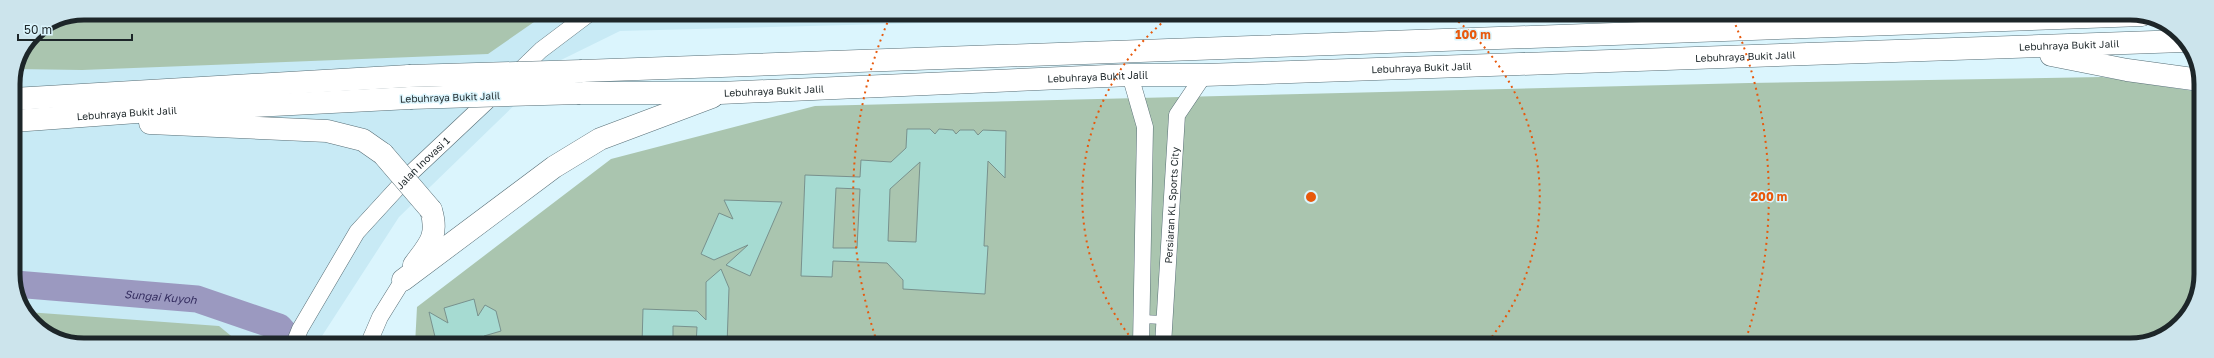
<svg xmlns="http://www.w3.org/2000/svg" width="2214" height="358" viewBox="0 0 2214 358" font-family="'Golos Text',sans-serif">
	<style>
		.built { fill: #c8eaf5 }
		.green { fill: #aac5af }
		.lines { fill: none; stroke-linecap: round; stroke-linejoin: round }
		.river { stroke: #9b99c0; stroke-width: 27 }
		.building { fill: #a6dbd2; stroke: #78918d; fill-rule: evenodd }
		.service-casing { stroke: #576e76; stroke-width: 9 }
		.minor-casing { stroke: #576e76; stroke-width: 17 }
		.trunk-casing { stroke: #576e76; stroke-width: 23 }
		.service { stroke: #fff; stroke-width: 8 }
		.minor { stroke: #fff; stroke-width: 16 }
		.trunk { stroke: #fff; stroke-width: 22 }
		.trunk-bridge-casing { stroke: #576e76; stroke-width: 23; stroke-linecap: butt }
		.trunk-bridge { stroke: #fff; stroke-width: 22 }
		.ring { fill: none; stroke: #e8590c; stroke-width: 2; stroke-dasharray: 2 4 }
		.labels { text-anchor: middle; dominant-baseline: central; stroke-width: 3; stroke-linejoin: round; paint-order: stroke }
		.street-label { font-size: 10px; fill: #1d2629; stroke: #dbf5fd }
		.water-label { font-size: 11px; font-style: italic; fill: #342d5f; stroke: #dbf5fd }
		.rim { fill: none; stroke: #1d2629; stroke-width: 5 }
		.centre { fill: #e8590c; stroke: #dbf5fd; stroke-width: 2 }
		.ring-label { font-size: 12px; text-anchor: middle; font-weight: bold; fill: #e8590c; stroke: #dbf5fd; stroke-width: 3; stroke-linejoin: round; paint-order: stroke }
	</style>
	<rect width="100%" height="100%" fill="#dbf5fd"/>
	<path class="built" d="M84,13H1295L620,31L561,60L399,217L322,336L320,344H75L37,328L15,292L14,149L19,148L18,56L34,34L57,18Z"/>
	<path class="green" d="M84,13H258L403,20L407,13H547L488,54L82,70L16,69C20,48 36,24 59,18C67,16 75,15 84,13Z
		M2102,77L2200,92V283L2177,327L2131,345H415L417,307L611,159L815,106L1749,83Z
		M27,312L219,326L241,344H75L37,328Z"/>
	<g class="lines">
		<path class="river" id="s1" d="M15,284L197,299L279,327L294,344"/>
	</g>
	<path class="building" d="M907,129H930L935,134L939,129L953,130L956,134L960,130H974L978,135L983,130L1006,131L1005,178L988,161L984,246H988L985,294L903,289V280L887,263L833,261L832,277L801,276L805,175L860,177L861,160L891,162L906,148ZM920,162L916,242L888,241L890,189ZM836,188L860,189L857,248H833Z
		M724,200L782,202L750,276L726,265L748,245L714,260L701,254L719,213L733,219Z
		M721,269L729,288L727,345H696L697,327L673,326V345H642L643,309L697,311L706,320V282Z
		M474,299L478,316L485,305L496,311L501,331L484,336L487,345H437L429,312L448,323L444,308Z"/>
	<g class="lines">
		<g class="service-casing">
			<path id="service" d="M1141,319L1164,320"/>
		</g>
		<g class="minor-casing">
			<g id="minor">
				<path d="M1130,75L1145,127L1141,345"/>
				<path d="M514,76L541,50L590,13"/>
				<path id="s2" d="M294,344L300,329L357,232L412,172L497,92"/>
				<path d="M368,345L380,317L403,280"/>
				<path id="s3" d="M1163,345L1177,115L1204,75"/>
			</g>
		</g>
		<g class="trunk-casing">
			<g id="trunk">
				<path d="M2051,55L2127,70L2200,80"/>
				<path d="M582,71L2142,15"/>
				<path id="s4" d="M580,93H720L1130,75H1204L2183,41"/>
				<path d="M13,99L409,76"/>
				<path id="s5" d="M13,121L137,112L410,98"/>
				<path d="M150,123L327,131L363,140L383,154"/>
				<path d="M414,265C429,245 439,236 431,210"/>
				<path d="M403,280L554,167L600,139L712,97"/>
			</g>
		</g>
		<use href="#service" class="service"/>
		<use href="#minor" class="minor"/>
		<use href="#trunk" class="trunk"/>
		<g class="trunk-bridge-casing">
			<path id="trunk-bridge" d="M409,76L582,71
				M410,98L580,93
				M383,154L431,210"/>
		</g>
		<use href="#trunk-bridge" class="trunk-bridge"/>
	</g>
	<g class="ring">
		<path d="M1136 344A229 229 0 0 1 1173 14M1449 14A229 229 0 0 1 1486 344"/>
		<path d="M877 342A458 458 0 0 1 891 14M1731 14A458 458 0 0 1 1745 342"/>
	</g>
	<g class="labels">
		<g class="street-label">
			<text stroke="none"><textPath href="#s4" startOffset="1490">Lebuhraya Bukit Jalil</textPath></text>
			<text stroke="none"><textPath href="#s4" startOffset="1166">Lebuhraya Bukit Jalil</textPath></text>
			<text stroke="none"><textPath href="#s4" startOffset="842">Lebuhraya Bukit Jalil</textPath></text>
			<text stroke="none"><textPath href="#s4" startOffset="518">Lebuhraya Bukit Jalil</textPath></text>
			<text stroke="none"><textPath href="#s4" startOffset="194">Lebuhraya Bukit Jalil</textPath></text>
			<text transform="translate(450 97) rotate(-2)">Lebuhraya Bukit Jalil</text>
			<text stroke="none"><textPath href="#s5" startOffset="114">Lebuhraya Bukit Jalil</textPath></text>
			<text stroke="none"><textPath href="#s2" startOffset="224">Jalan Inovasi 1</textPath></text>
			<text stroke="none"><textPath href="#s3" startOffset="140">Persiaran KL Sports City</textPath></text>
		</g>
		<g class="water-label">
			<text stroke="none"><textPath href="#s1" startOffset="146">Sungai Kuyoh</textPath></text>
		</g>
	</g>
	<path d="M0 0H2214V358H0ZM84 20H2130A64 64 0 0 1 2194 84V274A64 64 0 0 1 2130 338H84A64 64 0 0 1 20 274V84A64 64 0 0 1 84 20Z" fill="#cce4ec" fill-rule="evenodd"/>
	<path class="rim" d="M84 20H2130A64 64 0 0 1 2194 84V274A64 64 0 0 1 2130 338H84A64 64 0 0 1 20 274V84A64 64 0 0 1 84 20Z"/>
	<circle cx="1311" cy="197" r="6" class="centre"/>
	<g class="ring-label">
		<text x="1473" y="39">100 m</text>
		<text x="1769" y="201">200 m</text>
	</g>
	<path d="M18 34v6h114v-6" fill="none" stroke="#1d2629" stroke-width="2"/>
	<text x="24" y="34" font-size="12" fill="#1d2629" stroke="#dbf5fd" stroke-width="3" paint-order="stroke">50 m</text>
</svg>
